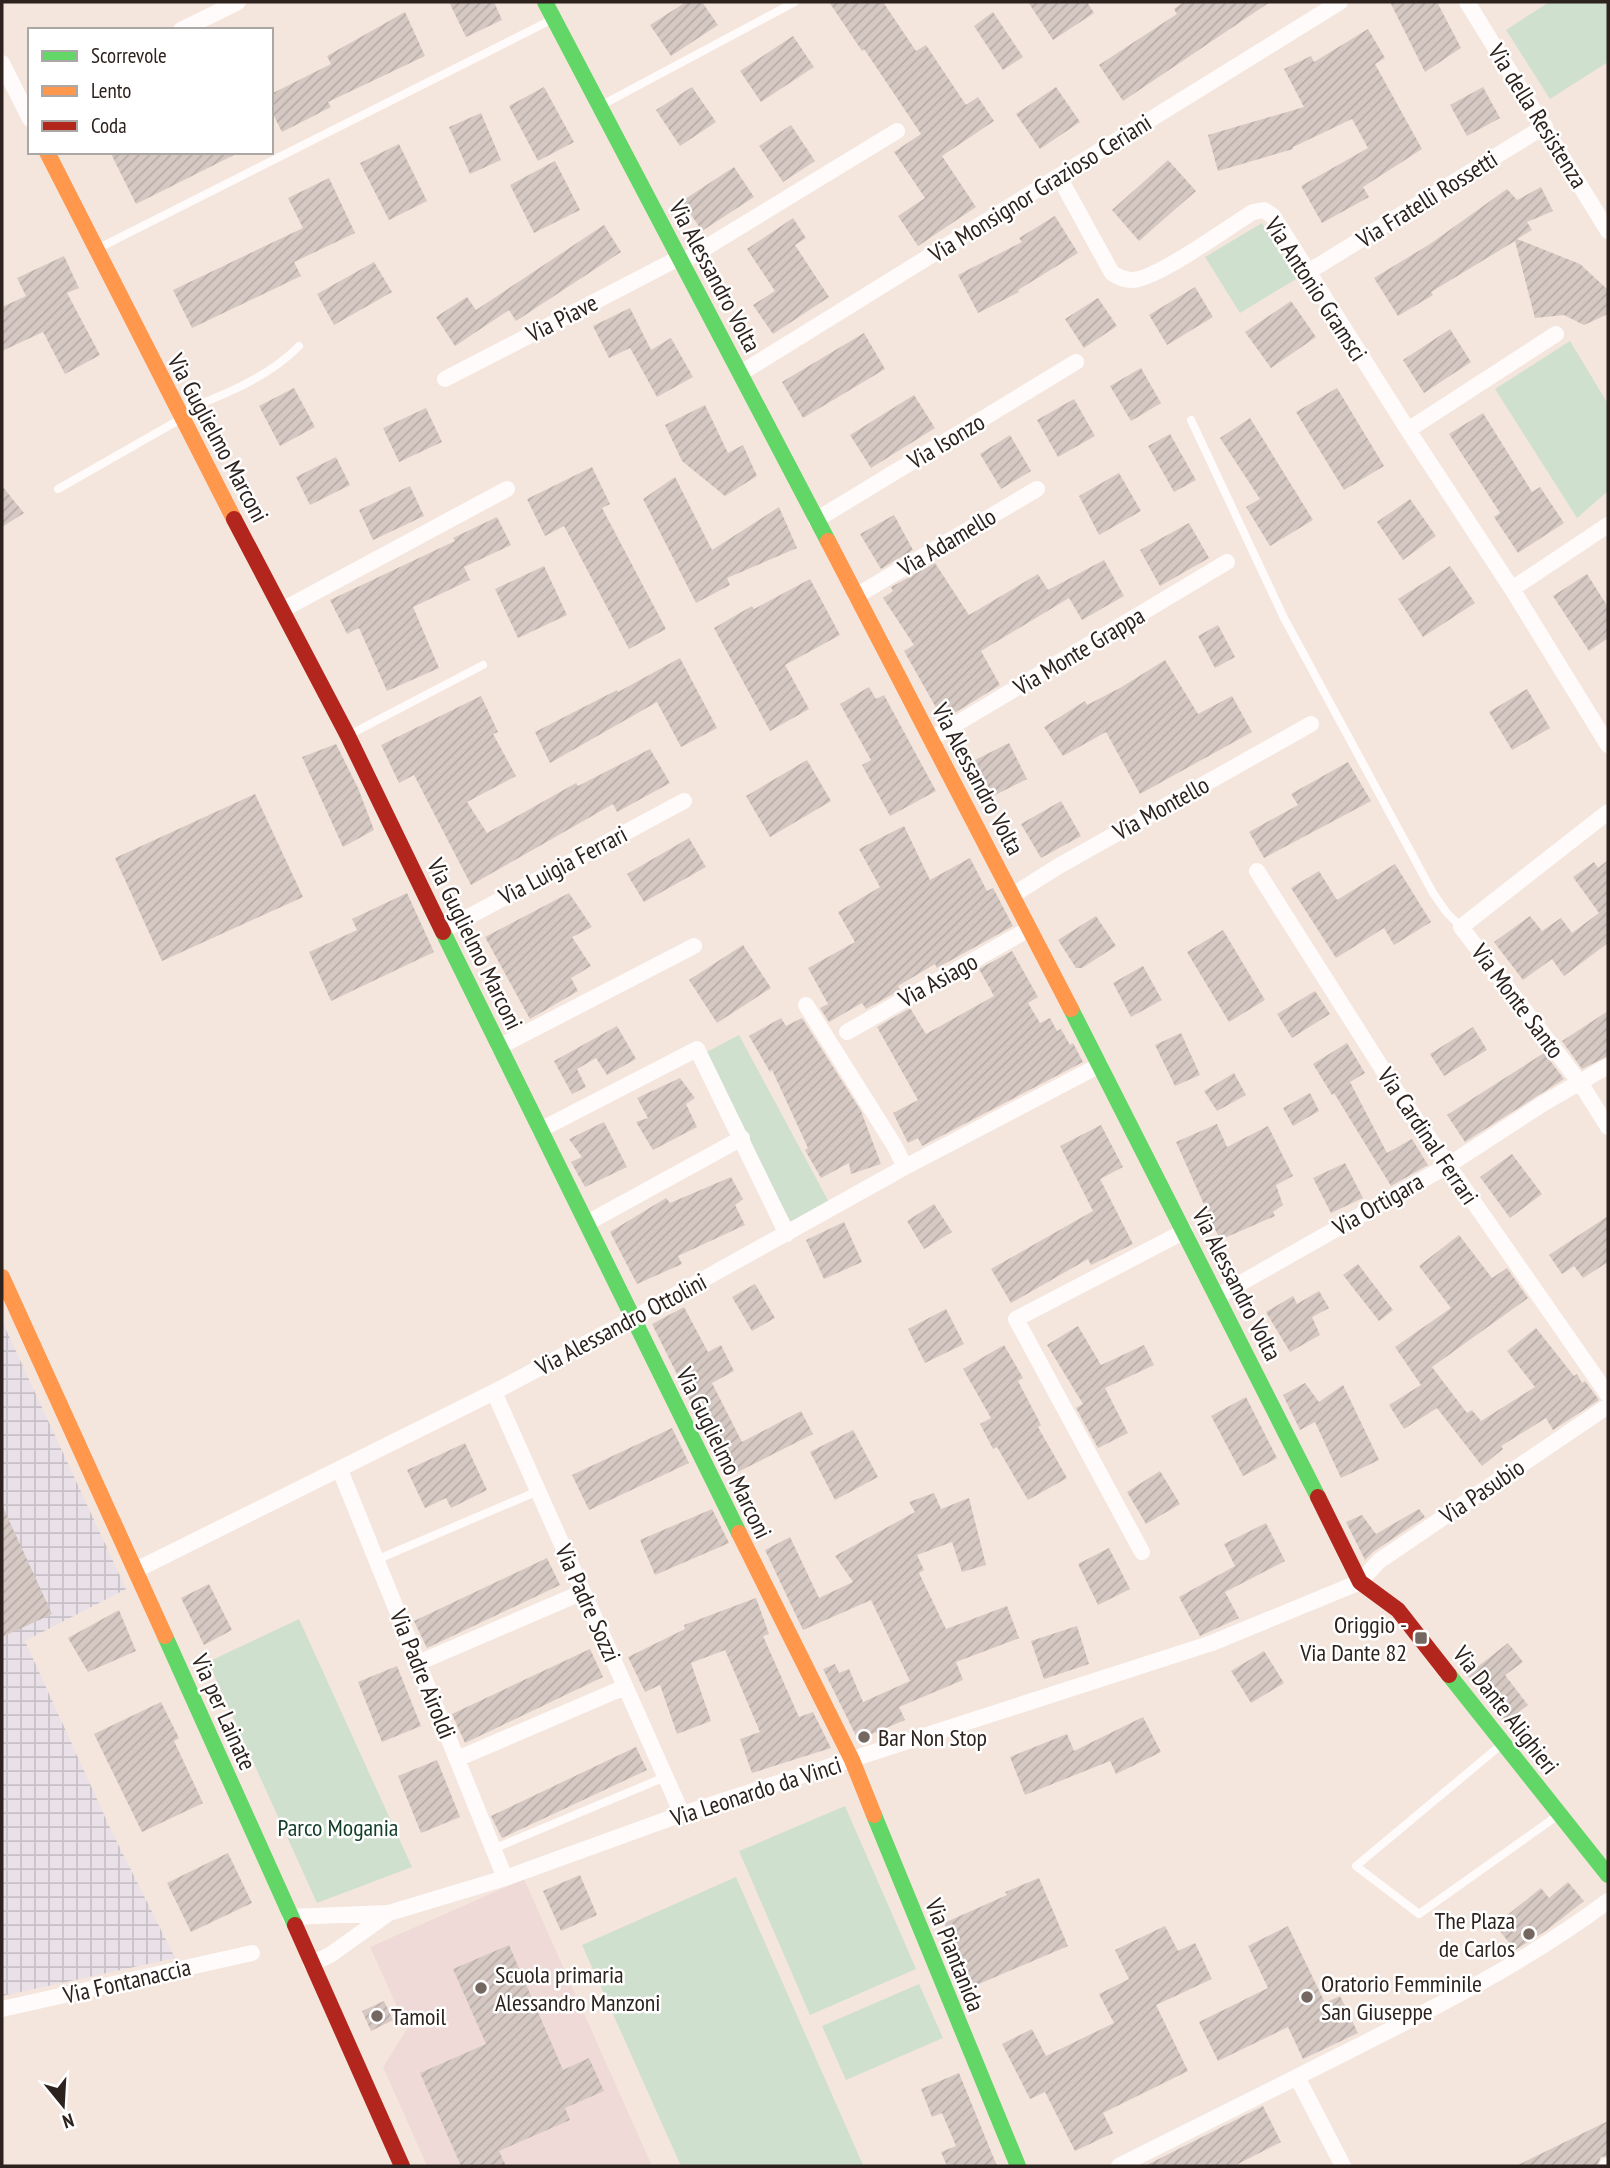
<svg xmlns="http://www.w3.org/2000/svg" width="1610" height="2168" viewBox="0 0 1610 2168" font-family="'PT Sans Narrow',sans-serif">
	<style>
		.industrial { fill: url(#industrial-grid) }
		.education { fill: #efdad7 }
		.green { fill: #cfe0ce }
		.building { fill: url(#building-hatch) }
		.lines { fill: none; stroke-linecap: round; stroke-linejoin: round }
		.lane { stroke: #fefbfa; stroke-width: 8 }
		.street { stroke: #fefbfa; stroke-width: 16 }
		.fast { stroke: #63d668; stroke-width: 16 }
		.slow { stroke: #ff974d; stroke-width: 16 }
		.jam { stroke: #b3261e; stroke-width: 16 }
		.poi-dot { fill: #736760; stroke: #fff; stroke-width: 2.5 }
		.labels { text-anchor: middle; dominant-baseline: central; stroke-width: 5; stroke-linejoin: round; paint-order: stroke }
		.street-label { font-size: 24px; fill: #2d221d; stroke: #fff }
		.poi-label { font-size: 24px; fill: #2d221d; stroke: #fff; text-anchor: start }
		.park-label { font-size: 24px; fill: #113d28; stroke: #fff }
	</style>
	<defs>
		<pattern id="industrial-grid" width="8" height="8" patternUnits="userSpaceOnUse" patternTransform="scale(1.75)"><rect width="8" height="8" fill="#e9e0e8"/><path d="M0 4h8M4 0v8" fill="none" stroke="#c8c0c7"/></pattern>
		<pattern id="building-hatch" width="6" height="6" patternUnits="userSpaceOnUse" patternTransform="scale(1.75)"><rect width="6" height="6" fill="#d6c9c3"/><path d="M-1 1l2-2M0 6l6-6M5 7l2-2" fill="none" stroke="#b8aca7"/></pattern>
	</defs>
	<rect width="100%" height="100%" fill="#f5e6dd"/>
	<path class="industrial" d="M2,1321L126,1589L25,1641L111,1830L175,1958L2,1996Z"/>
	<path class="education" d="M524,1879L652,2166H427L383,2067L407,2029L370,1947Z"/>
	<path class="green" d="M1549,2H1608V62L1550,99L1506,30Z
		M1262,223L1296,279L1240,313L1205,257Z
		M1570,341L1608,404V491L1577,518L1495,389Z
		M739,1035L830,1204L792,1224L701,1055Z
		M299,1619L412,1867L317,1903L208,1662Z
		M845,1806L916,1969L810,2015L739,1851Z
		M736,1877L863,2165L860,2166H681L582,1945Z
		M919,1984L943,2038L846,2080L822,2026Z"/>
	<path class="building" d="M449,2H494L502,20L466,37Z
		M686,2H702L718,25L671,56L650,25Z
		M829,2H883L916,51L926,45L966,105L978,97L994,121L942,156L976,207L918,246L898,216L925,198L894,152L921,134L864,49L862,51Z
		M1028,2H1087L1094,13L1053,40Z
		M1184,2H1270L1123,101L1099,65L1177,14L1174,9Z
		M1390,2H1437L1461,48L1425,72Z
		M405,12L425,56L328,102L331,107L282,132L271,110V94L331,64L327,56Z
		M993,12L1023,57L1003,70L974,26Z
		M1368,29L1385,58L1375,64L1422,149L1363,187L1369,197L1322,223L1301,186L1368,148L1352,119L1293,147V149L1218,171L1208,135L1304,107L1284,69L1311,56L1314,62Z
		M793,36L814,67L761,102L740,71Z
		M544,87L574,142L538,161L509,106Z
		M692,87L716,122L680,146L656,110Z
		M1056,87L1080,122L1040,149L1016,114Z
		M1483,87L1500,118L1467,136L1450,105Z
		M481,113L501,160L470,174L449,127Z
		M791,125L815,161L783,182L759,146Z
		M399,144L427,201L389,220L360,163Z
		M110,152H240L136,204Z
		M1168,160L1196,191L1139,241L1112,210Z
		M555,161L580,210L534,233L510,185Z
		M734,167L754,197L702,231L682,201Z
		M329,178L355,233L294,262L301,276L192,328L173,290L303,228L288,198Z
		M1541,187L1553,211L1527,222L1532,230L1517,239L1580,264L1607,289L1608,314L1584,325L1564,315L1535,318L1515,241L1431,292L1433,295L1398,316L1374,278L1430,244L1507,189L1517,200Z
		M1055,216L1078,253L1018,290L1019,292L978,313L958,275L1022,242L1019,238Z
		M793,218L806,238L795,245L829,297L773,334L753,305L775,291L747,249Z
		M604,225L621,252L516,321L509,310L455,346L436,317L467,297L476,310Z
		M64,256L79,288L67,293L100,355L65,374L43,332L2,351V307L26,296L17,278Z
		M374,262L392,292L334,325L317,294Z
		M1195,287L1213,317L1167,345L1149,315Z
		M1098,298L1117,326L1084,348L1065,319Z
		M1291,301L1316,337L1271,368L1245,332Z
		M630,308L651,350L671,338L693,377L657,397L630,348L609,358L593,326Z
		M1450,329L1471,362L1424,393L1403,360Z
		M864,333L885,369L803,418L782,382Z
		M1141,368L1161,403L1131,421L1110,386Z
		M294,388L315,427L280,446L259,406Z
		M1337,388L1384,466L1344,490L1296,412Z
		M914,395L935,428L871,468L850,435Z
		M1074,399L1095,436L1058,457L1037,420Z
		M705,405L728,453L743,445L757,476L725,496L682,461L665,425Z
		M426,408L442,442L399,462L383,428Z
		M1483,413L1532,492L1540,487L1564,523L1518,553L1494,517L1500,513L1449,434Z
		M1250,418L1313,520L1270,546L1246,507L1260,499L1220,438Z
		M1170,434L1196,480L1174,492L1148,446Z
		M1010,435L1031,471L1001,489L980,454Z
		M336,457L350,485L310,505L296,477Z
		M592,467L610,504L602,508L666,629L629,649L564,526L545,536L527,499Z
		M1119,473L1141,511L1099,535L1079,496Z
		M675,477L712,550L779,507L797,548L727,578L730,585L696,603L643,499Z
		M2,486L24,513L2,527Z
		M410,486L424,516L373,540L359,510Z
		M1410,499L1436,536L1403,560L1377,522Z
		M894,515L913,550L881,569L860,534Z
		M497,517L511,545L464,567L470,580L413,607L439,668L387,691L359,628L347,634L330,600L455,541L453,538Z
		M1189,523L1209,558L1160,586L1140,550Z
		M1104,560L1124,596L1082,620L1069,598L981,651L1000,685L943,720L904,651L914,645L883,598L893,591L891,587L935,563L969,615L1038,574L1048,590Z
		M544,566L567,615L518,638L495,589Z
		M1450,566L1475,603L1423,637L1398,599Z
		M1587,574L1608,607V638L1589,651L1553,596Z
		M810,579L840,635L785,665L809,709L770,731L714,628L752,606L754,609Z
		M1218,625L1235,657L1215,668L1198,636Z
		M680,658L717,728L681,747L657,702L550,763L535,732L617,690L618,692Z
		M1165,660L1198,714L1232,696L1252,732L1140,794L1106,732L1063,756L1044,727L1085,701L1087,705L1120,688Z
		M869,687L876,699L884,695L936,791L890,816L862,765L871,760L840,704Z
		M1527,689L1550,728L1512,750L1489,712Z
		M481,696L498,732L493,734L516,776L467,802L487,833L576,783L578,786L650,749L670,783L617,812L613,804L471,885L414,775L399,783L381,745Z
		M1009,743L1027,779L993,796L975,760Z
		M336,744L358,788L374,830L343,847L302,757Z
		M807,760L831,801L770,837L746,796Z
		M1348,762L1371,801L1264,858L1249,832L1298,805L1291,794Z
		M255,794L303,897L162,961L115,858Z
		M1061,801L1081,836L1041,858L1021,824Z
		M904,826L930,880L970,858L987,891L993,888L1013,926L937,968L935,964L898,986L900,990L866,1009L862,1003L829,1022L820,1008L828,1004L808,968L855,942L838,912L880,887L859,849Z
		M689,838L706,867L644,902L627,874Z
		M1608,860V943L1564,976L1552,959L1523,980L1494,942L1530,916L1542,931L1561,918L1572,933L1599,913L1573,877L1594,862L1598,868Z
		M1395,864L1431,922L1394,945L1384,928L1336,958L1291,888L1319,871L1337,900Z
		M407,893L434,952L331,1001L309,952L357,930L352,919Z
		M569,893L592,927L572,937L591,966L571,978L578,991L530,1019L485,937Z
		M1096,916L1116,946L1082,968H1076L1058,940Z
		M1223,930L1265,1000L1229,1022L1187,952Z
		M743,945L771,988L717,1023L689,980Z
		M1012,951L1038,997L1028,1003L1040,1023L1050,1018L1057,1031L1061,1029L1070,1045L1073,1043L1083,1062L922,1146L918,1138L908,1143L893,1113L918,1100L877,1027L910,1008L926,1034L994,996L979,969Z
		M1143,966L1162,1000L1131,1017L1113,983Z
		M1315,991L1330,1014L1292,1038L1277,1014Z
		M1608,1011V1056L1582,1069L1562,1041Z
		M781,1018L786,1026L802,1018L861,1111L881,1164L851,1174L849,1163L821,1178L805,1150L808,1148L772,1070L770,1072L749,1036Z
		M617,1026L636,1059L607,1075L596,1058L577,1069L586,1087L572,1094L554,1061Z
		M1473,1027L1487,1050L1444,1076L1430,1054Z
		M1181,1033L1200,1075L1175,1086L1155,1045Z
		M1347,1043L1365,1073L1350,1082L1387,1153L1412,1139L1428,1165L1391,1186L1334,1093L1332,1095L1313,1064Z
		M1544,1053L1564,1079L1465,1142L1447,1115Z
		M1234,1073L1246,1095L1217,1111L1204,1091Z
		M680,1078L695,1098L686,1104L697,1127L653,1150L636,1122L648,1118L637,1098Z
		M1310,1093L1319,1111L1293,1126L1283,1108Z
		M604,1122L627,1167L585,1187L571,1162L582,1157L569,1139Z
		M1217,1124L1227,1147L1268,1126L1293,1176L1276,1185L1283,1205L1273,1212L1275,1216L1220,1240L1176,1142Z
		M1101,1125L1123,1167L1100,1179L1133,1244L1091,1265L1088,1259L1011,1303L991,1269L1093,1211L1060,1146Z
		M1512,1154L1542,1194L1510,1218L1480,1177Z
		M1345,1163L1363,1198L1331,1213L1313,1178Z
		M731,1177L743,1199L735,1205L745,1225L678,1256L682,1264L637,1284L610,1232L666,1198L670,1203Z
		M934,1204L952,1232L924,1249L907,1221Z
		M1608,1216V1262L1583,1278L1574,1266L1562,1274L1549,1255Z
		M844,1222L862,1262L824,1279L806,1240Z
		M1459,1235L1492,1278L1507,1268L1528,1298L1432,1367L1467,1413L1472,1410L1481,1421L1535,1387L1507,1351L1536,1328L1574,1376L1577,1374L1582,1383L1585,1381L1599,1400L1553,1430L1546,1418L1501,1446L1503,1449L1482,1466L1437,1408L1404,1429L1389,1405L1421,1385L1395,1347L1451,1308L1419,1266Z
		M1358,1264L1393,1310L1379,1321L1343,1275Z
		M755,1284L775,1318L752,1331L732,1297Z
		M1319,1291L1329,1308L1312,1317L1320,1335L1290,1352L1266,1312L1293,1296L1297,1304Z
		M684,1307L708,1352L721,1345L734,1371L712,1383L742,1442L801,1411L813,1434L728,1477L652,1324Z
		M946,1309L964,1344L925,1363L908,1329Z
		M1078,1326L1101,1365L1144,1345L1154,1365L1105,1388L1128,1433L1098,1448L1076,1408L1083,1404L1047,1345Z
		M1004,1345L1023,1378L1018,1381L1041,1425L1038,1427L1067,1478L1028,1500L997,1447L993,1449L980,1424L991,1418L963,1369Z
		M1305,1383L1319,1402L1343,1385L1379,1460L1341,1478L1315,1422L1300,1430L1283,1395Z
		M1246,1397L1277,1458L1243,1476L1211,1416Z
		M672,1428L689,1463L589,1510L572,1475Z
		M853,1430L878,1477L835,1500L810,1452Z
		M465,1443L487,1490L451,1508L446,1498L425,1508L407,1470Z
		M1160,1471L1180,1504L1146,1524L1127,1492Z
		M934,1493L941,1509L969,1498L986,1565L962,1572L952,1542L917,1555L924,1570L919,1573L946,1629L1007,1606L1019,1638L956,1662L963,1680L899,1707L905,1720L858,1740L823,1669L835,1664L839,1673L849,1669L863,1702L910,1681L871,1600L803,1630L765,1550L790,1537L819,1598L853,1582L835,1556L915,1512L909,1502Z
		M2,1505L52,1614L2,1637Z
		M712,1509L729,1543L655,1575L640,1540Z
		M1419,1509L1425,1517L1373,1552L1365,1560L1346,1522L1362,1515L1376,1534Z
		M1266,1523L1285,1561L1225,1592L1239,1618L1200,1636L1179,1597L1235,1566L1224,1544Z
		M1109,1548L1130,1589L1098,1605L1078,1564Z
		M547,1558L560,1585L427,1648L414,1621Z
		M209,1584L232,1630L204,1645L181,1598Z
		M756,1598L769,1634L763,1636L799,1717L813,1712L831,1748L752,1773L740,1739L760,1732L725,1650L691,1663L711,1721L677,1734L660,1685L645,1692L628,1657L685,1629L684,1625Z
		M119,1610L136,1651L88,1672L68,1638Z
		M1077,1626L1089,1664L1044,1679L1031,1641Z
		M1508,1643L1523,1662L1505,1675L1528,1705L1505,1723L1467,1675Z
		M590,1649L603,1677L465,1743L452,1714Z
		M1264,1651L1284,1683L1251,1703L1231,1671Z
		M397,1666L421,1726L382,1742L358,1682Z
		M161,1702L179,1738L174,1741L203,1803L142,1832L94,1734Z
		M1143,1717L1161,1752L1116,1774L1110,1761L1025,1795L1010,1757L1067,1734L1074,1751Z
		M636,1747L647,1770L502,1838L491,1816Z
		M437,1760L460,1817L421,1833L398,1776Z
		M228,1853L252,1903L191,1932L167,1883Z
		M580,1875L597,1915L561,1931L543,1891Z
		M1039,1878L1068,1946L972,1987L944,1923L1007,1895L1005,1892Z
		M1568,1882L1584,1901L1547,1930L1515,1950L1495,1925L1541,1888L1549,1898Z
		M1165,1926L1178,1951L1195,1943L1212,1979L1156,2005L1188,2071L1103,2113L1113,2133L1075,2151L1045,2092L1030,2099L1002,2044L1032,2029L1046,2056L1114,2023L1099,1994L1129,1979L1115,1950Z
		M1288,1926L1325,2003L1340,1996L1358,2033L1303,2059L1288,2027L1218,2061L1199,2022L1268,1988L1248,1946Z
		M509,1945L563,2070L589,2058L604,2091L565,2108L570,2120L499,2151L506,2166H461L420,2073L486,2044L453,1969Z
		M384,2001L393,2020L371,2031L362,2011Z
		M959,2073L997,2166H947L941,2152L956,2146L942,2113L932,2117L921,2089Z
		M1263,2106L1281,2142L1234,2166H1145Z
		M1608,2121V2156L1601,2157L1597,2166H1516Z"/>
	<g class="lines">
		<path class="lane" d="M600,106L795,2
			M97,249L551,20
			M180,412C221,396 268,378 299,346
			M1191,420L1284,618L1433,893L1447,913L1461,927
			M58,489L179,420
			M349,735L483,665
			M376,1560L538,1491
			M1501,1745L1356,1866L1419,1914L1557,1816
			M493,1849L665,1777"/>
		<path class="street" d="M1467,2L1608,231
			M181,30L238,2
			M2,63L30,119
			M1059,177L1112,273C1118,277 1124,280 1132,280C1156,280 1228,227 1253,212L1264,210L1273,216L1408,430L1512,589L1608,745
			M682,262L897,131
			M1308,272L1545,126
			M741,373L1340,2
			M445,379L679,258
			M1408,430L1556,334
			M816,520L1076,362
			M1512,589L1608,525
			M856,596L1037,489
			M282,610L507,489
			M931,739L1227,562
			M1608,812L1461,927L1581,1084L1608,1127
			M1257,871L1397,1092L1608,1395
			M1013,895L1057,867L1311,724
			M444,930L684,801
			M806,1005L894,1145L905,1167
			M847,1032L1029,929
			M499,1047L694,946
			M540,1130L697,1049L787,1234
			M587,1223L742,1138
			M1218,1296L1447,1166L1544,1103L1608,1066
			M494,1392L682,1814
			M340,1470L505,1878
			M1142,1552L1016,1319L1185,1231
			M136,1570L494,1392L632,1319L905,1167L1100,1065
			M418,1663L583,1592
			M457,1759L625,1687
			M290,1917L389,1913L505,1878L682,1814L1212,1643L1360,1582L1379,1561L1608,1406
			M311,1964L330,1955L389,1913
			M2,2009L252,1953
			M1297,2077C1403,2023 1512,1973 1608,1901
			M1119,2166L1297,2077L1343,2166
			M1607,2166H1608"/>
		<path class="fast" d="M545,2L828,541
			M443,932L739,1533
			M1071,1009L1318,1497
			M165,1636L295,1925
			M1449,1675L1608,1875
			M874,1815L1018,2166"/>
		<path class="slow" d="M47,152L234,519
			M828,541L1071,1009
			M2,1277L165,1636
			M739,1533L852,1760L874,1815"/>
		<path class="jam" d="M234,519L348,736L443,932
			M1318,1497L1360,1582L1398,1610L1449,1675
			M295,1925L402,2166"/>
	</g>
	<g class="poi-dot">
		<rect x="1414" y="1631" width="14" height="14" rx="3.5"/>
		<circle cx="864" cy="1737" r="7"/>
		<circle cx="1529" cy="1934" r="7"/>
		<circle cx="481" cy="1988" r="7"/>
		<circle cx="1307" cy="1997" r="7"/>
		<circle cx="377" cy="2016" r="7"/>
	</g>
	<g class="labels">
		<g class="street-label">
			<text transform="translate(1538 116) rotate(58)">Via della Resistenza</text>
			<text transform="translate(1040 188) rotate(-32)">Via Monsignor Grazioso Ceriani</text>
			<text transform="translate(1427 199) rotate(-32)">Via Fratelli Rossetti</text>
			<text transform="translate(715 276) rotate(62)">Via Alessandro Volta</text>
			<text transform="translate(1316 289) rotate(57)">Via Antonio Gramsci</text>
			<text transform="translate(562 318) rotate(-27)">Via Piave</text>
			<text transform="translate(218 438) rotate(62)">Via Guglielmo Marconi</text>
			<text transform="translate(946 441) rotate(-31)">Via Isonzo</text>
			<text transform="translate(947 542) rotate(-31)">Via Adamello</text>
			<text transform="translate(1079 651) rotate(-31)">Via Monte Grappa</text>
			<text transform="translate(978 779) rotate(62)">Via Alessandro Volta</text>
			<text transform="translate(1161 808) rotate(-29)">Via Montello</text>
			<text transform="translate(563 865) rotate(-28)">Via Luigia Ferrari</text>
			<text transform="translate(475 944) rotate(64)">Via Guglielmo Marconi</text>
			<text transform="translate(938 980) rotate(-29)">Via Asiago</text>
			<text transform="translate(1518 1001) rotate(53)">Via Monte Santo</text>
			<text transform="translate(1428 1136) rotate(56)">Via Cardinal Ferrari</text>
			<text transform="translate(1378 1204) rotate(-30)">Via Ortigara</text>
			<text transform="translate(1237 1284) rotate(63)">Via Alessandro Volta</text>
			<text transform="translate(621 1324) rotate(-28)">Via Alessandro Ottolini</text>
			<text transform="translate(724 1453) rotate(64)">Via Guglielmo Marconi</text>
			<text transform="translate(1482 1491) rotate(-34)">Via Pasubio</text>
			<text transform="translate(588 1603) rotate(66)">Via Padre Sozzi</text>
			<text transform="translate(423 1674) rotate(68)">Via Padre Airoldi</text>
			<text transform="translate(1506 1710) rotate(52)">Via Dante Alighieri</text>
			<text transform="translate(224 1712) rotate(66)">Via per Lainate</text>
			<text transform="translate(756 1791) rotate(-18)">Via Leonardo da Vinci</text>
			<text transform="translate(955 1955) rotate(68)">Via Piantanida</text>
			<text transform="translate(127 1981) rotate(-13)">Via Fontanaccia</text>
		</g>
		<g class="poi-label">
			<text x="1407" y="1624" text-anchor="end">Origgio -<tspan x="1407" dy="28">Via Dante 82</tspan></text>
			<text x="878" y="1737">Bar Non Stop</text>
			<text x="1515" y="1920" text-anchor="end">The Plaza<tspan x="1515" dy="28">de Carlos</tspan></text>
			<text x="495" y="1974">Scuola primaria<tspan x="495" dy="28">Alessandro Manzoni</tspan></text>
			<text x="1321" y="1983">Oratorio Femminile<tspan x="1321" dy="28">San Giuseppe</tspan></text>
			<text x="391" y="2016">Tamoil</text>
		</g>
		<g class="park-label">
			<text x="338" y="1827">Parco Mogania</text>
		</g>
	</g>
	<rect width="1610" height="2168" fill="none" stroke="#2d221d" stroke-width="7"/>
	<rect x="28" y="28" width="245" height="126" fill="#ffffff" stroke="#aba7a5" stroke-width="2"/>
	<rect x="42" y="51" width="35" height="10" fill="#63d668" stroke="#aba7a5" stroke-width="2"/>
	<text x="91" y="63" font-size="21" fill="#2d221d">Scorrevole</text>
	<rect x="42" y="86" width="35" height="10" fill="#ff974d" stroke="#aba7a5" stroke-width="2"/>
	<text x="91" y="98" font-size="21" fill="#2d221d">Lento</text>
	<rect x="42" y="121" width="35" height="10" fill="#b3261e" stroke="#aba7a5" stroke-width="2"/>
	<text x="91" y="133" font-size="21" fill="#2d221d">Coda</text>
	<g transform="translate(63 2105) rotate(162)" stroke="#ffffff" stroke-width="5" paint-order="stroke">
	<path d="M0-5L12 26L0 18L-12 26Z" fill="#2d221d"/>
	<text y="-10" font-size="19" font-weight="bold" text-anchor="middle" fill="#2d221d">N</text>
	</g>
</svg>
